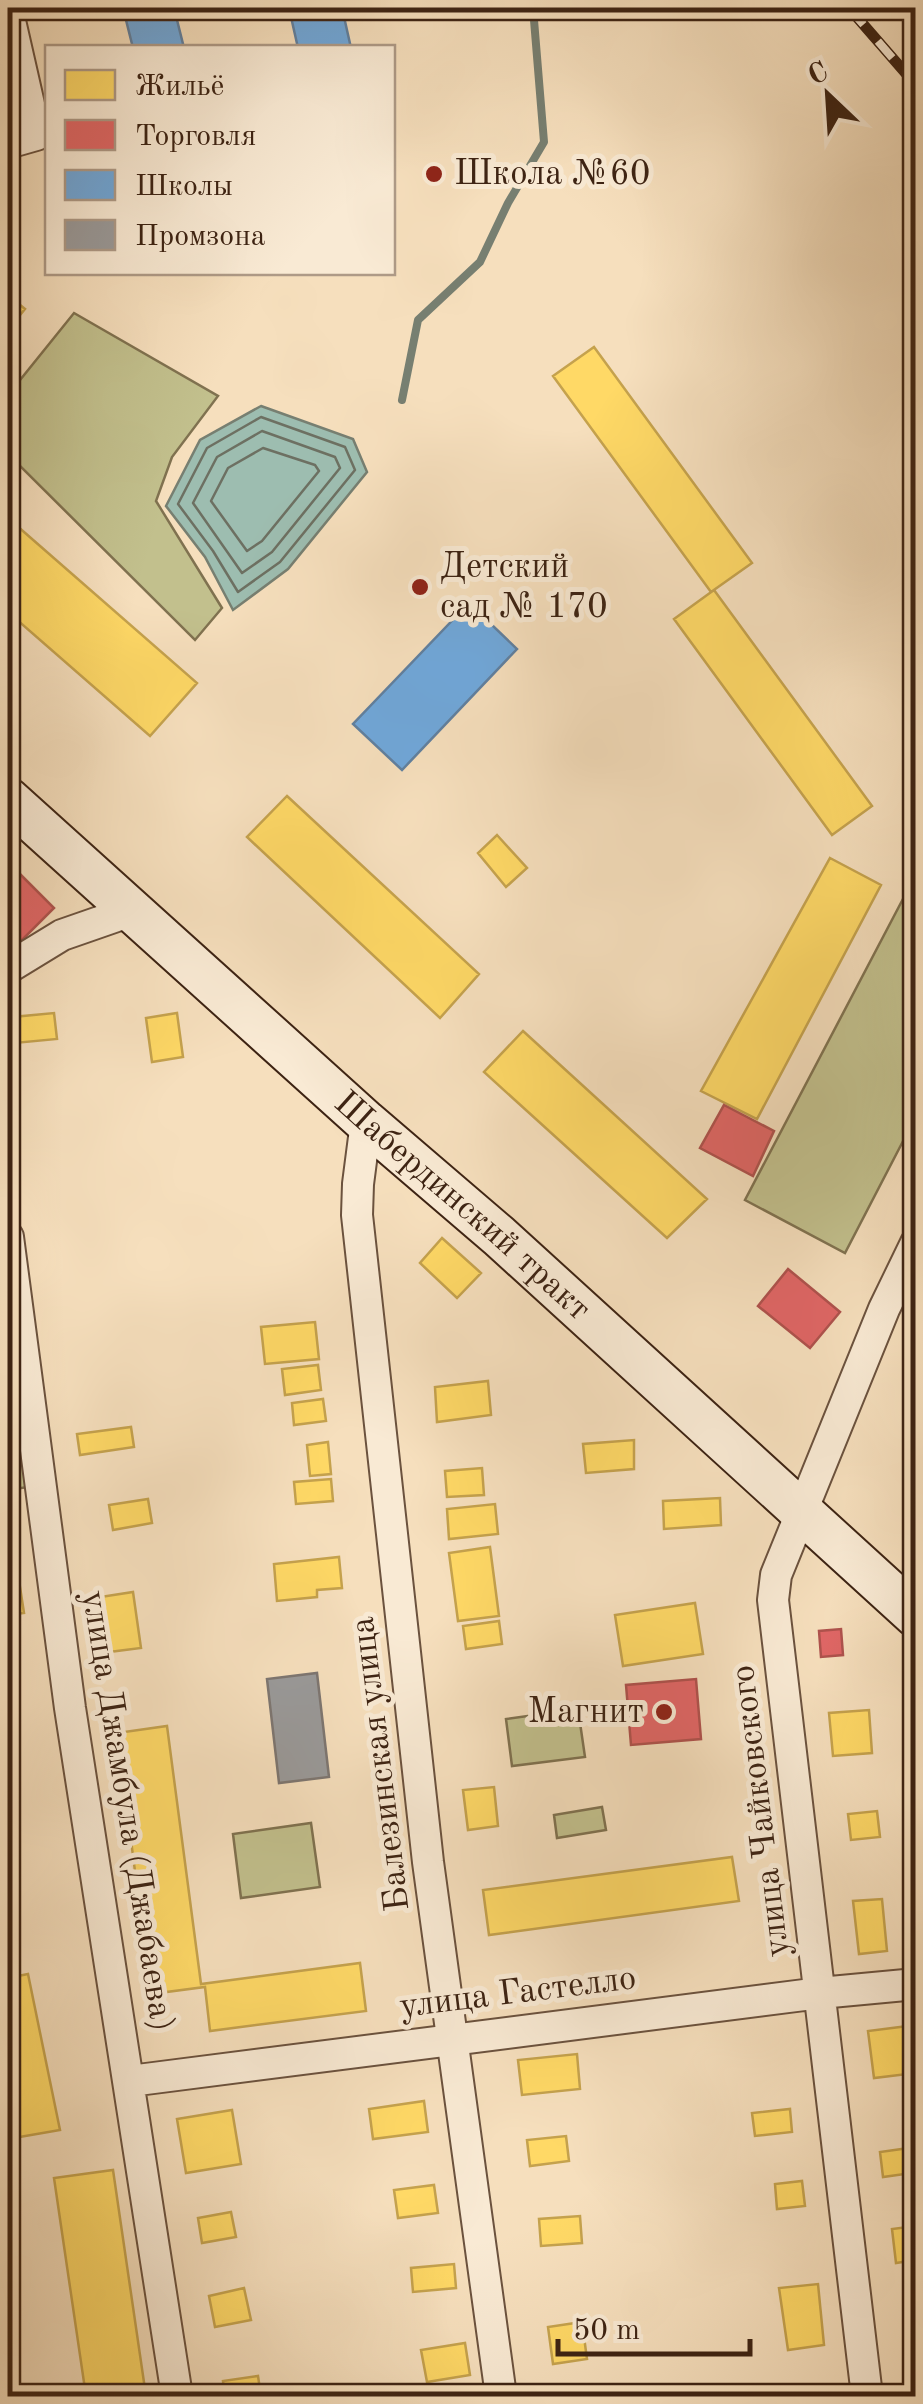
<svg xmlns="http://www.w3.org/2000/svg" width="923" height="2404" viewBox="0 0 923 2404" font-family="'Old Standard TT',serif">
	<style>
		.green { fill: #c2c08d; stroke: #807250; stroke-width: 2.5 }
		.water { fill: #9dbdb0; stroke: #777f71; stroke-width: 2.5 }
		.homes { fill: #ffd966; stroke: #c5a24d; stroke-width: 2.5 }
		.shops { fill: #e06666; stroke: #af524d; stroke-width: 2.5 }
		.schools { fill: #6fa8dc; stroke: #6080a0; stroke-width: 2.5 }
		.industry { fill: #999; stroke: #7d7671; stroke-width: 2.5 }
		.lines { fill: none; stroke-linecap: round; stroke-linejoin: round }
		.shore { stroke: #6d7062; stroke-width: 2.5 }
		.stream { stroke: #777f71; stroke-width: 8 }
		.minor-casing { stroke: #6b523e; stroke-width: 34 }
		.secondary-casing { stroke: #3d2313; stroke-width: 46 }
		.minor { stroke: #f9ead4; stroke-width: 30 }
		.secondary { stroke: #f9ead4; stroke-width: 42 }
		.rail-casing { stroke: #3d2313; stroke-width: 11 }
		.rail { stroke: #f9ead4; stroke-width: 8; stroke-dasharray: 22; stroke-linecap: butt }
		.poi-dot { fill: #8f2418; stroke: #f9ead4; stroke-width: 4 }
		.labels { text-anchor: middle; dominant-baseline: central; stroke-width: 10; stroke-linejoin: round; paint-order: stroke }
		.poi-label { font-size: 35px; fill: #3d2313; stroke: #f9ead4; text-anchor: start }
		.street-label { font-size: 35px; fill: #3d2313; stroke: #f9ead4 }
	</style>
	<rect width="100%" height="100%" fill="#f6dfbd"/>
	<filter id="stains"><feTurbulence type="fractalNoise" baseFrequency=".002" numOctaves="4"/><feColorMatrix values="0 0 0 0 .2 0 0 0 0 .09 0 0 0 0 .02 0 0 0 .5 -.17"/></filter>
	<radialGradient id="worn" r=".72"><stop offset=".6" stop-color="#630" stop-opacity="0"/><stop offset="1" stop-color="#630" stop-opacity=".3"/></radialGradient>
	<path class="green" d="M74,313L218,396L172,457L156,501L222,608L195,640L8,454V395Z
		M915,876V1118L845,1253L745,1200Z
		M8,1386L21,1396L28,1487L8,1490Z
		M578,1709L585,1757L512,1766L506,1719Z
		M602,1807L606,1830L557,1838L554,1815Z
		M311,1823L320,1887L241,1898L233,1834Z"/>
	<path class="water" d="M261,406L353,439L367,472L288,569L233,610L205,557L166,506L200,440Z"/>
	<path class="homes" d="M8,295L25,309L8,330Z
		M594,347L752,563L711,592L553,376Z
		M8,518L197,683L150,736L8,612Z
		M714,590L872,806L832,835L674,619Z
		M287,796L479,974L440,1018L247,837Z
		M497,835L527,868L506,887L478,853Z
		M830,858L881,885L757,1119L701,1091Z
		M54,1013L57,1039L15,1043L13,1017Z
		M177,1013L183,1057L152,1062L146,1018Z
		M523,1031L707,1199L667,1238L484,1072Z
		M442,1238L481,1273L457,1298L420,1263Z
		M315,1322L319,1359L265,1364L261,1327Z
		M318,1365L321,1390L285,1395L282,1369Z
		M488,1381L491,1415L437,1422L435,1387Z
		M323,1399L326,1421L294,1425L292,1403Z
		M131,1427L134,1447L80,1455L77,1434Z
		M634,1440V1469L586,1473L583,1444Z
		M328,1442L331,1474L310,1476L307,1445Z
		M482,1468L484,1495L447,1497L445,1471Z
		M331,1479L333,1501L296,1504L294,1482Z
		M720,1498L721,1525L664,1529L663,1501Z
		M148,1499L152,1523L113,1530L109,1505Z
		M495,1504L498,1534L449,1539L447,1509Z
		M490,1547L499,1616L458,1621L449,1553Z
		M339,1557L342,1588L317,1590V1597L277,1601L274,1564Z
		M20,1587L24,1613L8,1615V1589Z
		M133,1592L141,1648L101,1653L94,1598Z
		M695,1603L703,1654L623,1666L615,1615Z
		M499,1621L502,1644L466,1649L463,1626Z
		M869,1710L872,1753L833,1756L829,1713Z
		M167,1726L201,1984L360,1963L366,2011L210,2031L205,1987L151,1994L117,1733Z
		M494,1787L498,1826L468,1830L463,1790Z
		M877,1811L880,1837L851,1840L848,1814Z
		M732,1857L739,1901L489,1935L483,1890Z
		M882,1899L887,1951L859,1954L853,1901Z
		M28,1974L60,2130L8,2139V1978Z
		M916,2025V2073L874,2078L868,2031Z
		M577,2054L580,2089L522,2095L518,2060Z
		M424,2101L428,2132L373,2139L369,2109Z
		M790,2109L792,2132L755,2136L752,2113Z
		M232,2110L241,2164L186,2173L177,2119Z
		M566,2136L569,2161L530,2166L527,2140Z
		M909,2148L912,2173L883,2177L880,2152Z
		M113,2170L146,2396H86L54,2178Z
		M802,2181L805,2206L777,2209L775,2184Z
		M434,2185L438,2213L398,2218L394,2190Z
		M231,2212L236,2237L202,2243L198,2218Z
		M580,2216L582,2243L541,2246L539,2219Z
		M916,2226V2260L896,2263L892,2229Z
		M454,2264L456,2288L413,2292L411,2268Z
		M818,2284L824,2345L788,2350L779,2288Z
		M244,2288L251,2320L215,2327L209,2296Z
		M582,2322L587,2359L553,2364L548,2327Z
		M465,2343L470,2375L427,2382L421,2350Z
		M258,2376L261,2396H225L223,2381Z"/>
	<path class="shops" d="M8,862L54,908L8,954Z
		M724,1105L774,1131L753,1176L700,1148Z
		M788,1269L840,1312L810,1348L758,1306Z
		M841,1629L843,1655L821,1657L819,1631Z
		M696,1679L701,1739L631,1745L626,1685Z"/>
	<path class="schools" d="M123,8H174L184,48H133Z
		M289,8H342L351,48H298Z
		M469,603L517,649L402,770L353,724Z"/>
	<path class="industry" d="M317,1673L329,1777L279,1783L267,1679Z"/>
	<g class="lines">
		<path class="shore" d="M261,417L345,447L355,470L280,562L238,592L213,551L178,504L207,448Z
			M262,431L335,457L340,468L272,552L242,573L193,503L217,457Z
			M263,448L315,465L319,471L262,541L247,551L211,501L228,468Z"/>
		<path class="stream" d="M402,400L418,320L480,262L508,203L544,142L534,20L538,8"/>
		<g class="minor-casing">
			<path id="minor" d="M8,12L36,135L8,143
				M8,968L62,935L131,911
				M366,1122L358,1184L357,1215L428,1862L501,2396
				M8,1237L70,1708L177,2396
				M130,2081L820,1993L916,1984
				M867,2396L773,1600L776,1575L884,1309L916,1243"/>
		</g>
		<g class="secondary-casing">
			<g id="secondary">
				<path id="s1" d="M8,799L366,1122L499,1236L916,1616"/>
			</g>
		</g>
		<use href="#minor" class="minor"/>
		<use href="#secondary" class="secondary"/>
		<g class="rail-casing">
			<path id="rail" d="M849,8L916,85"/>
		</g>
		<use href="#rail" class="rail"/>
	</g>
	<g class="poi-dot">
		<circle cx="434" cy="174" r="10"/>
		<circle cx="420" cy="587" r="10"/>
		<circle cx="664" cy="1712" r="10"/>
	</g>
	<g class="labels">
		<g class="poi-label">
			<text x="454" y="174">Школа №60</text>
			<text x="440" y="567">Детский<tspan x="440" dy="40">сад № 170</tspan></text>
			<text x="644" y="1712" text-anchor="end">Магнит</text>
		</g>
		<g class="street-label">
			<text stroke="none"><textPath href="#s1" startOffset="610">Шабердинский тракт</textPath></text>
			<text transform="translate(381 1764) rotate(-97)">Балезинская улица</text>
			<text transform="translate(127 1811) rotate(81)">улица Джамбула (Джабаева)</text>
			<text transform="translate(761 1811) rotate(-97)">улица Чайковского</text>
			<text transform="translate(518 1993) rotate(-7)">улица Гастелло</text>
		</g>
	</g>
	<rect width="923" height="2404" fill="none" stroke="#f6dfbd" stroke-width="40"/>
	<rect x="10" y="10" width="903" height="2384" fill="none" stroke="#3d2313" stroke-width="5"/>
	<rect x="20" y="20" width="883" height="2364" fill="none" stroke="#3d2313" stroke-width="2.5"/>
	<rect x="45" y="45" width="350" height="230" fill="#f9ead4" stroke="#ae9a87" stroke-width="2.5"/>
	<rect x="65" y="70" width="50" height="30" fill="#ffd966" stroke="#ae9a87" stroke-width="2.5"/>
	<text x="135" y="95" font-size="30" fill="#3d2313">Жильё</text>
	<rect x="65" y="120" width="50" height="30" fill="#e06666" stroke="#ae9a87" stroke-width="2.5"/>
	<text x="135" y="145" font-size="30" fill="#3d2313">Торговля</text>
	<rect x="65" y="170" width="50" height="30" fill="#6fa8dc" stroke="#ae9a87" stroke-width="2.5"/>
	<text x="135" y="195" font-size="30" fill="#3d2313">Школы</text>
	<rect x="65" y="220" width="50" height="30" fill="#999999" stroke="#ae9a87" stroke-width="2.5"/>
	<text x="135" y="245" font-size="30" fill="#3d2313">Промзона</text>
	<g transform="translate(828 95) rotate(335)" stroke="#f9ead4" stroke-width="8" paint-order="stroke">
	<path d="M0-8L18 38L0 25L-18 38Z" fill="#3d2313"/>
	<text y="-15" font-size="28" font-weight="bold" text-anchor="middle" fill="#3d2313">С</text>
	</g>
	<path d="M558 2339v15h192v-15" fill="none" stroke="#3d2313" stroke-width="5"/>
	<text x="573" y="2339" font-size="30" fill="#3d2313" stroke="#f9ead4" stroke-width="8" paint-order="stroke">50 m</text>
	<rect width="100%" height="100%" filter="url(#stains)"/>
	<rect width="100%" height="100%" fill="url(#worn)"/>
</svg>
